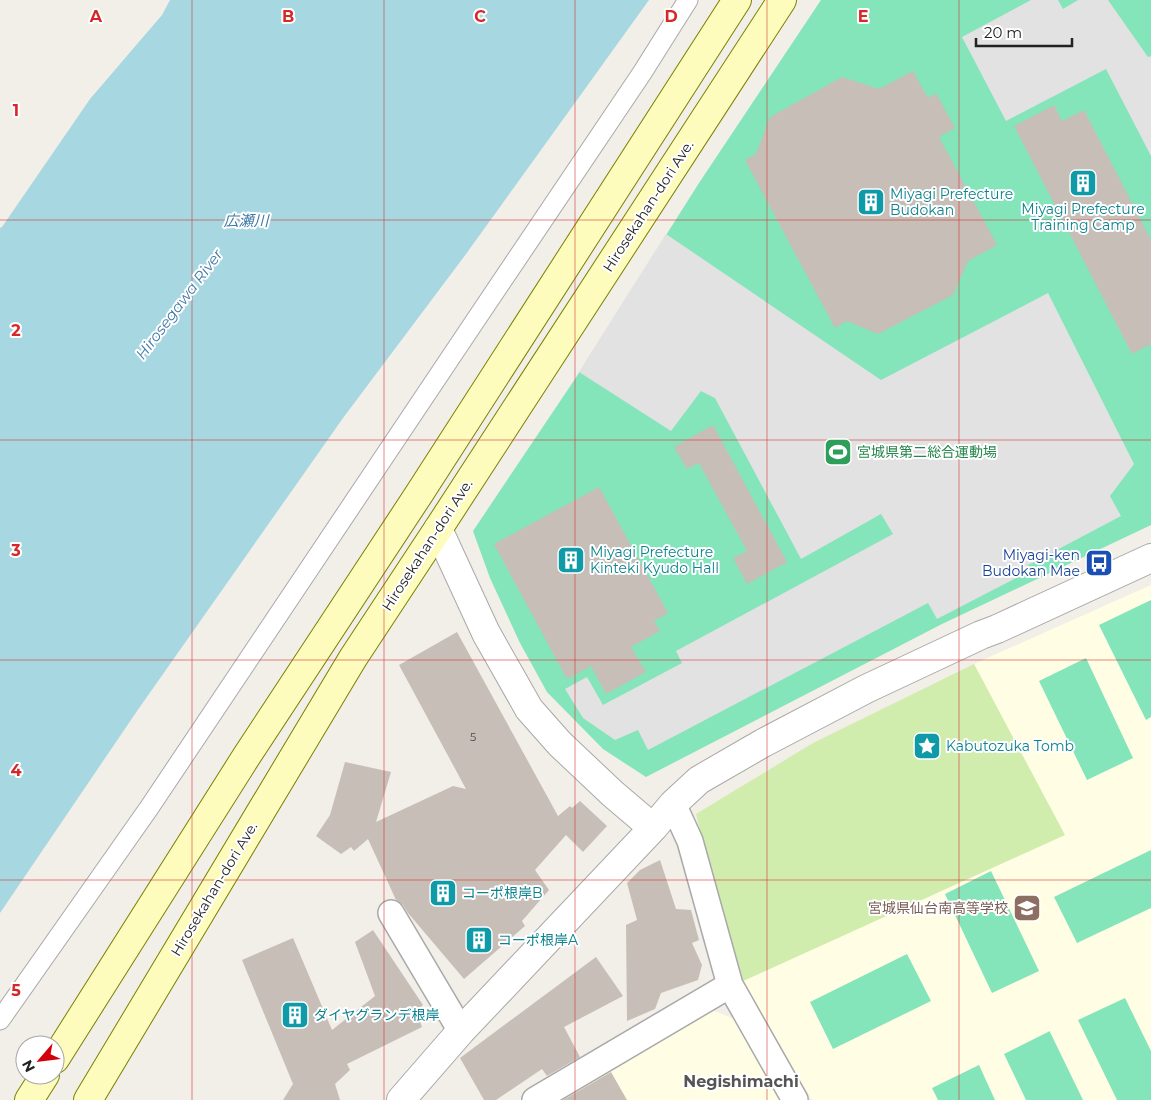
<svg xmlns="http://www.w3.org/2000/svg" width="1151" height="1100" viewBox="0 0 1151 1100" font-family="Montserrat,'Noto Sans JP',sans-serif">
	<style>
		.education { fill: #fffee4 }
		.grass { fill: #d0edad }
		.pitch { fill: #84e4ba }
		.parking { fill: #e2e2e2 }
		.water { fill: #a7d7e1 }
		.building { fill: #c7beb7 }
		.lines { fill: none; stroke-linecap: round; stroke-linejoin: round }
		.pedestrian-casing { stroke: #a9a9a9; stroke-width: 21 }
		.minor-casing { stroke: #a9a9a9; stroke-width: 28 }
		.tertiary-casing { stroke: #a9a9a9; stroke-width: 30 }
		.secondary-casing { stroke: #7a8100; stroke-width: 30 }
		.pedestrian { stroke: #fff; stroke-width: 19 }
		.minor { stroke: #fff; stroke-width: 25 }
		.tertiary { stroke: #fff; stroke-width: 28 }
		.secondary { stroke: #fdfcbc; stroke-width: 28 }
		.grid { fill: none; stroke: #d62828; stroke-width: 1; stroke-opacity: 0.55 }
		.labels { text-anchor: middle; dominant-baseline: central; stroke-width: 4; stroke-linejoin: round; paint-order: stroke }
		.number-label { font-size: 11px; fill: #4b4947 }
		.culture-label { font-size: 14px; fill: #0d838f; stroke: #fff; text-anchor: start }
		.street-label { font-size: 14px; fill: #222; stroke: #fff }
		.leisure-label { font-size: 14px; fill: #27864d; stroke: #fff; text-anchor: start }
		.transit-label { font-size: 14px; fill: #164399; stroke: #fff; text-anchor: end }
		.education-label { font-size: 14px; fill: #785e54; stroke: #fff; text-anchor: end }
		.water-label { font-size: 15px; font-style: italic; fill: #427aa6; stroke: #fff }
		.quarter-label { font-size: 16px; font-weight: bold; fill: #555; stroke: #fff }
		.grid-label { font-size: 16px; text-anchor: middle; font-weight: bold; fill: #d62828; stroke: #fff; stroke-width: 4; stroke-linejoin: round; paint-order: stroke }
	</style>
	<rect width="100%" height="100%" fill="#f2eee8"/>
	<path class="education" d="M1151,585V1100H812L743,981L1064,835L974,664Z
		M710,1009L734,1019L780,1100H552Z"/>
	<path class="grass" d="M974,664L1065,835L743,981L734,969L696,814L813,743Z"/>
	<path class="pitch" d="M821,0H1151V525L942,624L646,777L603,749L547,692L520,643L490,578L473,531L575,379L699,183Z
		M1151,600V717L1146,720L1099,625Z
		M1086,658L1133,758L1087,780L1039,681Z
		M1151,850V908L1077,943L1054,897Z
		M991,871L1039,971L992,993L945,894Z
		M907,954L931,1001L833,1049L810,1002Z
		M1125,998L1151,1051V1100H1117L1078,1020Z
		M1050,1031V1032L1083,1100H1026L1004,1054Z
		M979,1065L995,1100H938L932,1088Z"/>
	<path class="parking" d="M1031,0H1058L1063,9L1078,0H1108L1148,57L1151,56V156L1106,69L1006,121L962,37Z
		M666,234L881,380L1048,293L1134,464L1110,496L1121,516L1019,570L1022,575L937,619L928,603L648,750L638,730L615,740L583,718L565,689L587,677L603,705L682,663L676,651L893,534L881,514L801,559L715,398L701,391L671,431L579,372Z"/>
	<path class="water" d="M170,0H649L466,254L343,418L137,711L0,913V228L2,227L90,99L162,15Z"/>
	<path class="building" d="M913,71L928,98L936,93L955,128L939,137L997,245L968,261L953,295L878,334L847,321L835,328L745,160L756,154L770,117L842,77L879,89Z
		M1054,105L1062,121L1084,110L1151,240V344L1132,354L1014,126Z
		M713,425L787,562L747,584L733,558L747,551L699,463L687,469L674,447Z
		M599,487L668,613L654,621L660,631L631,647L646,672L606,694L591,666L567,679L494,544Z
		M457,632L558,816L570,806L572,808L580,801L607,826L583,852L566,835L535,870L549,890L522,921L525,926L464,979L408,913L403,905L396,900L368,839L354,851L351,847L341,854L316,836L330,815L345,762L391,772L376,822L453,786L466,789L399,665Z
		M660,860L676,909L691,910L699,940L692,943L702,965L698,980L661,993L655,1009L627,1021L626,925L637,920L627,883L640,870Z
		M373,930L423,1005L416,1011L422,1027L347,1064L350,1070L335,1084L340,1100H283L293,1084L242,960L293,938L332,1030L375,996L355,942Z
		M596,957L623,996L564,1027L580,1057L547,1076L542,1069L496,1100H484L460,1058Z
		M611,1072L627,1100H563Z"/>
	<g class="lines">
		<g class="pedestrian-casing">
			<path id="pedestrian" d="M0,1020L149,808L473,324L642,73L688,0"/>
		</g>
		<g class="minor-casing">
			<path id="minor" d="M673,804L690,841L730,985L795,1100
				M391,913L461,1031
				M535,1100L730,985"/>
		</g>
		<g class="tertiary-casing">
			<path id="tertiary" d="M438,529L486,633L529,709L560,744L613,794L653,828
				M401,1100L461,1031L653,828L673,804L699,780L763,743L866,689L981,635L997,629L1151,558"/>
		</g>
		<g class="secondary-casing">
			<path id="secondary" d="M55,1059L246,757L419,494L737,0
				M29,1100L45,1075
				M88,1100L353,658L438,529L782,0"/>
		</g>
		<use href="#pedestrian" class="pedestrian"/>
		<use href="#minor" class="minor"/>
		<use href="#tertiary" class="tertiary"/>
		<use href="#secondary" class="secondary"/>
	</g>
	<path class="grid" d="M192,0V1100M384,0V1100M575,0V1100M767,0V1100M959,0V1100M0,220H1151M0,440H1151M0,660H1151M0,880H1151"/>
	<defs>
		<g id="building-square" transform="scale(1.4375)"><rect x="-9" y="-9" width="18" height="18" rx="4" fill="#0f9aa8" stroke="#fff"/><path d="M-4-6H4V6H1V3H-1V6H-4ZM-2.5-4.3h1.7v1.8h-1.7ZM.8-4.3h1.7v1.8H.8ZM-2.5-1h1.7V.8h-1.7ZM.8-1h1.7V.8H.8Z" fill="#fff"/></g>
		<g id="stadium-square" transform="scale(1.4375)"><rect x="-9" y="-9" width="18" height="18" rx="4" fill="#2e9e5b" stroke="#fff"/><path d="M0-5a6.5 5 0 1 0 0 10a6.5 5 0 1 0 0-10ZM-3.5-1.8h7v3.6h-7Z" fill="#fff"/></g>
		<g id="bus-square" transform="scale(1.4375)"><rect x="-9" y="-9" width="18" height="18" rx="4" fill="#1a4fb4" stroke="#fff"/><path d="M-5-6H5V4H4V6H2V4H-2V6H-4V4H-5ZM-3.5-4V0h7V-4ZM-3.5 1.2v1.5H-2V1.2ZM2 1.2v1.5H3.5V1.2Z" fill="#fff"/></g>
		<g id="sight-square" transform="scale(1.4375)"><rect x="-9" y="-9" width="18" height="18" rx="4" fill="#0f9aa8" stroke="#fff"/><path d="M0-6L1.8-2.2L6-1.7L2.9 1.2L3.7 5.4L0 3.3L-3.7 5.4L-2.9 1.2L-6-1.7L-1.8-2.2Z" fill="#fff"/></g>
		<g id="school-square" transform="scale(1.4375)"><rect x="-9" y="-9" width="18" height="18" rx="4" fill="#8d6e63" stroke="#fff"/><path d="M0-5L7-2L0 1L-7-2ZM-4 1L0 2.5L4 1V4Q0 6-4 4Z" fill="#fff"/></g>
	</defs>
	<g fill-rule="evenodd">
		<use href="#building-square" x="1083" y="183"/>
		<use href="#building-square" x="871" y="202"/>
		<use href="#stadium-square" x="838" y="452"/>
		<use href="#building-square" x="571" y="560"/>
		<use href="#bus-square" x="1099" y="563"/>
		<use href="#sight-square" x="927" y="746"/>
		<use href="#building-square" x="443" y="893"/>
		<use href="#school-square" x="1027" y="908"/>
		<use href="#building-square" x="479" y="940"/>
		<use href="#building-square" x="295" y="1015"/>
	</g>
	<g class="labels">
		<g class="number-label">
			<text x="473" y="737">5</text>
		</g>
		<g class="culture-label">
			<text x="890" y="194">Miyagi Prefecture<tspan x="890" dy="16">Budokan</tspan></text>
			<text x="1083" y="209" text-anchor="middle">Miyagi Prefecture<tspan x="1083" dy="16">Training Camp</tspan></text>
			<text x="590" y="552">Miyagi Prefecture<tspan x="590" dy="16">Kinteki Kyudo Hall</tspan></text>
			<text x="946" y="746">Kabutozuka Tomb</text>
			<text x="462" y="893">コーポ根岸B</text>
			<text x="498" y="940">コーポ根岸A</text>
			<text x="314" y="1015">ダイヤグランデ根岸</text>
		</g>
		<g class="street-label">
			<text transform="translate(648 206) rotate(-57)">Hirosekahan-dori Ave.</text>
			<text transform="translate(427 545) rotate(-57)">Hirosekahan-dori Ave.</text>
			<text transform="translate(214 889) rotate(-59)">Hirosekahan-dori Ave.</text>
		</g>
		<g class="leisure-label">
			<text x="857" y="452">宮城県第二総合運動場</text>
		</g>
		<g class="transit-label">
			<text x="1080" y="555">Miyagi-ken<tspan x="1080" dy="16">Budokan Mae</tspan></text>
		</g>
		<g class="education-label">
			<text x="1008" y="908">宮城県仙台南高等学校</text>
		</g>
		<g class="water-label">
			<text x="246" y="220">広瀬川</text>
			<text transform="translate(179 304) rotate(-53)">Hirosegawa River</text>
		</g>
		<g class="quarter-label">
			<text x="741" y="1081">Negishimachi</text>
		</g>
	</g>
	<g class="grid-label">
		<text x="96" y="22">A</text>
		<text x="288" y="22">B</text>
		<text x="480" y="22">C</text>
		<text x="671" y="22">D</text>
		<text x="863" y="22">E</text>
		<text x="16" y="116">1</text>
		<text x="16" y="336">2</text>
		<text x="16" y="556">3</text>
		<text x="16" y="776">4</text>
		<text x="16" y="996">5</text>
	</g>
	<g transform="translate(40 1060) rotate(242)"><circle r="24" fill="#ffffff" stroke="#a7a7a7"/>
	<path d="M0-4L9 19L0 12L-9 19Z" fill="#d3000b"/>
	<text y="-8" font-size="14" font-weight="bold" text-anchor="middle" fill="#222222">N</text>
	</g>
	<path d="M976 38v8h96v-8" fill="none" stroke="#222222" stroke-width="2.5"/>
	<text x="984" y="38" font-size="15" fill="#222222" stroke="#ffffff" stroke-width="4" paint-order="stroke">20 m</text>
</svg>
